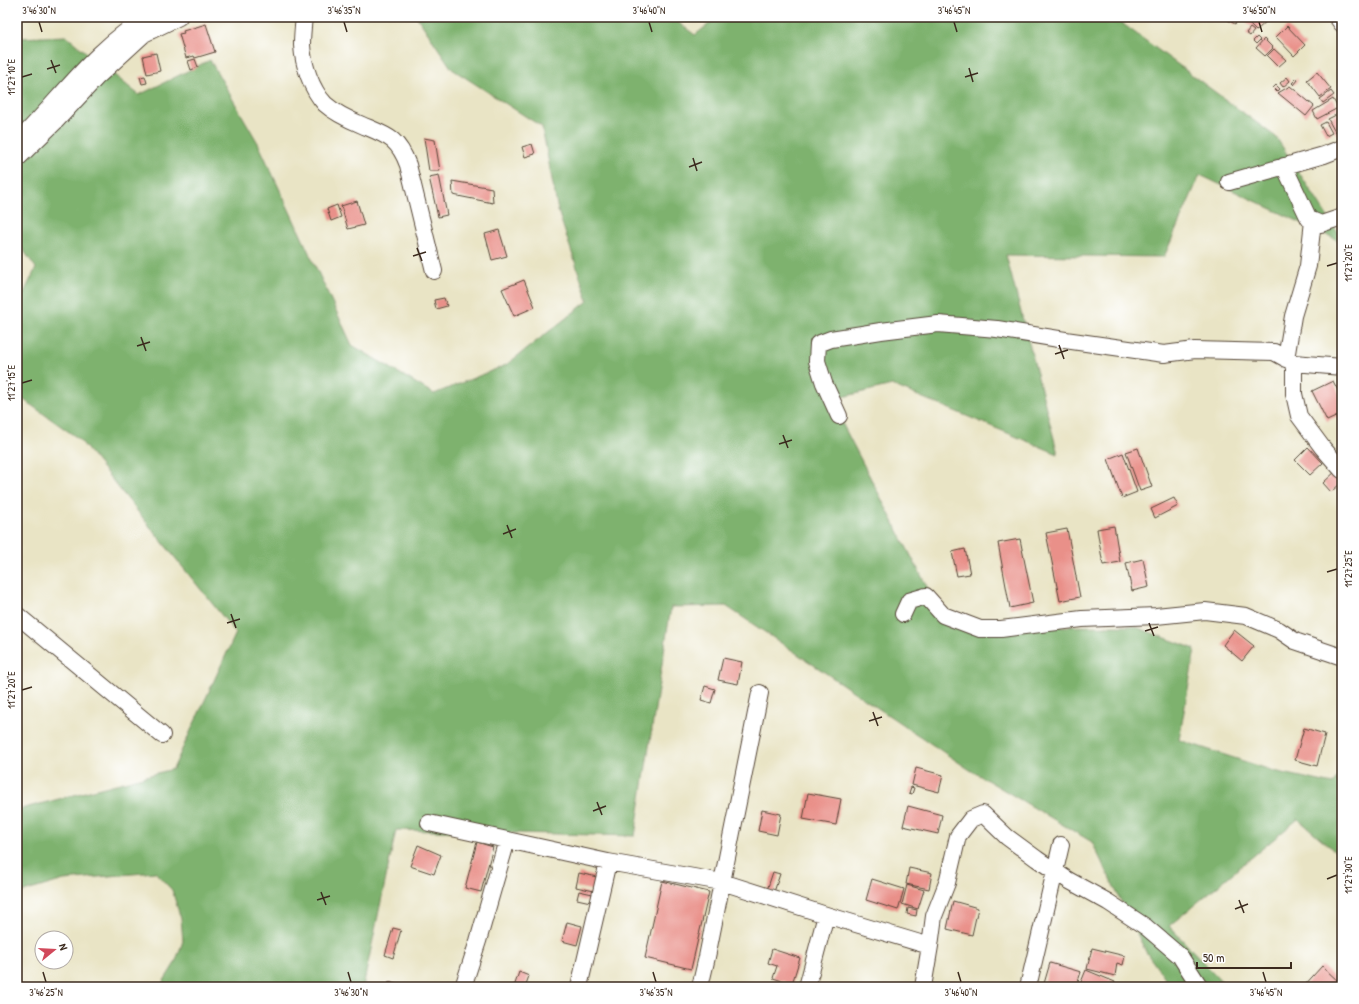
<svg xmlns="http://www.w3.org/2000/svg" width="1359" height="1004" viewBox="0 0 1359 1004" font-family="'Patrick Hand',sans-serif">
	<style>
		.forest { fill: #7eb26e; stroke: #5c6e46 }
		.building { fill: #e99089 }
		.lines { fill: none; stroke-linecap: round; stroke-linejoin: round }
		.minor-casing { stroke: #554637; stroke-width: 18 }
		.minor { stroke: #fff; stroke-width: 16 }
		.ticks { fill: none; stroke: #3b2a1e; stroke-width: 1.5 }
		.neatline { fill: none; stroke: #3b2a1e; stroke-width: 1.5 }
		.ticks-label { font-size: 10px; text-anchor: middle; fill: #3b2a1e }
	</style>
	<rect width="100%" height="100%" fill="#fff"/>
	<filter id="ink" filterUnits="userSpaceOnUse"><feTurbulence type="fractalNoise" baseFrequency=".025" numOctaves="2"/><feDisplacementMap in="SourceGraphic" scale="8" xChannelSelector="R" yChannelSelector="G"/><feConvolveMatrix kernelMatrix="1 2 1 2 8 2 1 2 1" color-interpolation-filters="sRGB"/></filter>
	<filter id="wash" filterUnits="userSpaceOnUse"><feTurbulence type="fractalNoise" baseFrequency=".012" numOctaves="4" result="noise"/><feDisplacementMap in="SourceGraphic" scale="16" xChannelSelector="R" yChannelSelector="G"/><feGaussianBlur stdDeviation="0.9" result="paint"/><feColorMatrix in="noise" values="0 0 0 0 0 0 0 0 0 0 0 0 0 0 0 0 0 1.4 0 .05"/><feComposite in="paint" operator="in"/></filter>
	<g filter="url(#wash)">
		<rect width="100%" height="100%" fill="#e9e4c5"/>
		<path class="forest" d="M417,17H671L695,35L718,17H1117L1119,21L1276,137L1342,239V242L1200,175L1164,257L1006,255L1058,454L892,385L830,400L948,627L1133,626L1195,649L1179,740L1274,771L1333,784L1342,771V857L1298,819L1169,926L1227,987H1171L1146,952L1092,842L970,770L726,606L671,607L635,836L396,830L363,987H160L175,963L183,941L181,919L172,890L155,872L64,880L17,894V810L173,769L236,633L79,439L17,395V307L36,268L17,241V38L66,36L139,95L210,60L258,143L352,345L434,394L506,365L588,301L558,211L542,127L452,69Z"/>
		<g id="blocks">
			<path class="building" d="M1229,17H1234L1238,19L1235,24L1228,20Z
				M1248,17H1271L1256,31L1245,20Z
				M206,24L215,52L195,58L194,56L186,58L179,34L184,33L183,31Z
				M1287,26L1305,45L1294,56L1276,37Z
				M1250,28L1254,31L1250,36L1246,33Z
				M1257,37L1260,40L1256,44L1253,41Z
				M1264,39L1273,48L1265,56L1256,48Z
				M1274,49L1286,60L1278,67L1267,56Z
				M156,53L160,71L147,74L143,56Z
				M195,59L198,67L191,70L188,61Z
				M1317,72L1331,89L1320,97L1307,80Z
				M145,76L147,83L142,84L140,77Z
				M1287,77L1290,81L1283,87L1280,83Z
				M1297,78L1298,80L1294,85L1292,83Z
				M1276,85L1280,89L1277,92L1273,88Z
				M1290,86L1314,106L1306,116L1278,93Z
				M1331,91L1334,95L1323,103L1320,99Z
				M1333,99L1338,108L1317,119L1313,111Z
				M1342,112V130L1336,134L1328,119Z
				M1326,122L1332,133L1326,136L1320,125Z
				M424,138L435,140L440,171H429Z
				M532,144L535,154L525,157L522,147Z
				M439,175L447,215L438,217L429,177Z
				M452,181L492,188L493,203L453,195Z
				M357,201L364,225L348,229L341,206Z
				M337,205L341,217L331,221L327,209Z
				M499,230L507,256L492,260L485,234Z
				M524,280L535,307L514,316L502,289Z
				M444,298L447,306L436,309L434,300Z
				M1333,381L1342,398V414L1327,421L1312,391Z
				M1308,447L1323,463L1310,475L1295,460Z
				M1138,448L1152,487L1140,491L1126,452Z
				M1123,453L1137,492L1122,498L1108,459Z
				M1337,470L1342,475V482L1331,492L1323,483Z
				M1174,498L1178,506L1155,518L1151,509Z
				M1114,526L1120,562L1103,565L1097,529Z
				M1067,529L1080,597L1060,601L1046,533Z
				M1020,539L1033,603L1010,608L998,543Z
				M965,549L970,574L957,576L952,552Z
				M1143,559L1149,587L1132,591L1126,563Z
				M1234,630L1254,646L1242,661L1223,645Z
				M723,658L742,662L738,684L718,680Z
				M705,686L715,689L711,703L701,700Z
				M1304,728L1325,734L1317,766L1295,760Z
				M916,768L943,775L939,792L912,785Z
				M911,787L914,788L912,794L909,793Z
				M808,793L841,799L836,825L803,819Z
				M908,806L942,815L938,834L903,826Z
				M762,810L781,814L777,835L758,831Z
				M477,842L493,847L481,892L465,888Z
				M418,845L441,855L434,874L410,866Z
				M909,868L932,873L929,889L906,884Z
				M773,872L780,874L774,892L767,890Z
				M579,873L597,877L594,891L576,887Z
				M872,879L904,889L898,910L866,900Z
				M662,881L709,892L691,969L645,958Z
				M907,885L924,890L918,909L902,904Z
				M579,891L597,895L595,903L577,899Z
				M953,901L978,908L972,935L947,929Z
				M908,908L917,910L916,916L907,914Z
				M567,922L582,926L577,945L562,941Z
				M393,928L401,930L393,958L385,955Z
				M1092,948L1125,956L1123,965L1117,963L1115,976L1087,969Z
				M772,949L800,958L792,984L773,978L777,966L768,963Z
				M1050,963L1081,972L1076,987H1043Z
				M1322,966L1342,985V987H1303Z
				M1086,970L1115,982L1113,987H1079Z
				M519,972L529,976L525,987H514Z
				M389,982L398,985V987H388Z"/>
		</g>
	</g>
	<g filter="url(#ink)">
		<use href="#blocks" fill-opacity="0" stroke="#554637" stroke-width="1"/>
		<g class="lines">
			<g class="minor-casing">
				<path id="minor" d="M304,17C303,26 302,35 302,45C303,64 311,89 325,104C335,113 350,120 362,125C388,136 398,138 408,165L434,271
					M1337,17L1342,24
					M17,142C60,100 95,47 148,17
					M17,159L55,122L97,77L144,34L179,17
					M1284,166L1309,219L1321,224L1342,217
					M1229,182L1324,155L1342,148
					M1286,359L1293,316L1308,266L1313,221
					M1294,363V394L1299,416L1322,447L1342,470
					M839,416L824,383L817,361L818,344L831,339L881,331L938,324L997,329L1065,340L1164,354L1195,350L1274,352L1294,363L1342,367
					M903,614L909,601L926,596L943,615L980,629H1001L1082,619L1156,616L1205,611L1246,616L1279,630L1295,641L1342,657
					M17,615L162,735
					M429,823L608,862L722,882L826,915L930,946L923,987
					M930,946L934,916L947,883L958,836L971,819L983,814L1007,837L1037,859L1068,880L1108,902L1146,927L1180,956L1200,987
					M463,987L478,941L507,840
					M579,987L608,862
					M700,987L707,957L760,693
					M807,987L826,915
					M1028,987L1061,845"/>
			</g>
			<use href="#minor" class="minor"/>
		</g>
	</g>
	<path class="ticks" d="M39,22L42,32M344,22L347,32M649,22L652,32M954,22L957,32M1259,22L1262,32M51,60L56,73M969,68L973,82M47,69L60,65M22,77L32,74M965,77L978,73M693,158L697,171M689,167L702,162M417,248L422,261M413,256L426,252M1327,266L1337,263M141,337L146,351M1059,345L1064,359M137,346L150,342M1055,354L1068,350M22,383L32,380M783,435L788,448M779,444L792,440M507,525L512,538M503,534L516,529M1327,572L1337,569M231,614L236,628M227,623L240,619M1149,623L1154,636M1145,631L1158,627M22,690L32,687M873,712L878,726M869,721L882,717M597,802L602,815M593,811L606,806M1327,879L1337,875M321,892L326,905M317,900L330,896M1239,900L1244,913M1235,909L1248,904M43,972L46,982M348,972L351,982M653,972L656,982M958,972L961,982M1263,972L1266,982"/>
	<rect width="1359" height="1004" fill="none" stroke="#fff" stroke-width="44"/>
	<g transform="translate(54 950) rotate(72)"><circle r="19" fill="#ffffff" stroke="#b1aaa5"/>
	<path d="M0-3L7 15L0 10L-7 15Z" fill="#d1495b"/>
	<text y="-6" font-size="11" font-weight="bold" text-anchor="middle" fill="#3b2a1e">N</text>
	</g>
	<path d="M1197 962v6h94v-6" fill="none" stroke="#3b2a1e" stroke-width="2"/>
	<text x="1203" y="962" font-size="12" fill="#3b2a1e" stroke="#ffffff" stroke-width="3" paint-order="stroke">50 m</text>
	<rect x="22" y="22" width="1315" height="960" class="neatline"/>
	<g class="ticks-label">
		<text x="39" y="14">3°46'30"N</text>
		<text x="344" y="14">3°46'35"N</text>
		<text x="649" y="14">3°46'40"N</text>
		<text x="954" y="14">3°46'45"N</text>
		<text x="1259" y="14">3°46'50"N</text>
		<text transform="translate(11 77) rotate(-90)" y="4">11°27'10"E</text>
		<text transform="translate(1348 263) rotate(-90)" y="4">11°27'20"E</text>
		<text transform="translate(11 383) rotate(-90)" y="4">11°27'15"E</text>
		<text transform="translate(1348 569) rotate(-90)" y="4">11°27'25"E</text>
		<text transform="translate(11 690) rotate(-90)" y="4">11°27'20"E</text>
		<text transform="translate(1348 875) rotate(-90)" y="4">11°27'30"E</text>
		<text x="46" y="996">3°46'25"N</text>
		<text x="351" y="996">3°46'30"N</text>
		<text x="656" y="996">3°46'35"N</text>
		<text x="961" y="996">3°46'40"N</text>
		<text x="1266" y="996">3°46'45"N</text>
	</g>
</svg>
